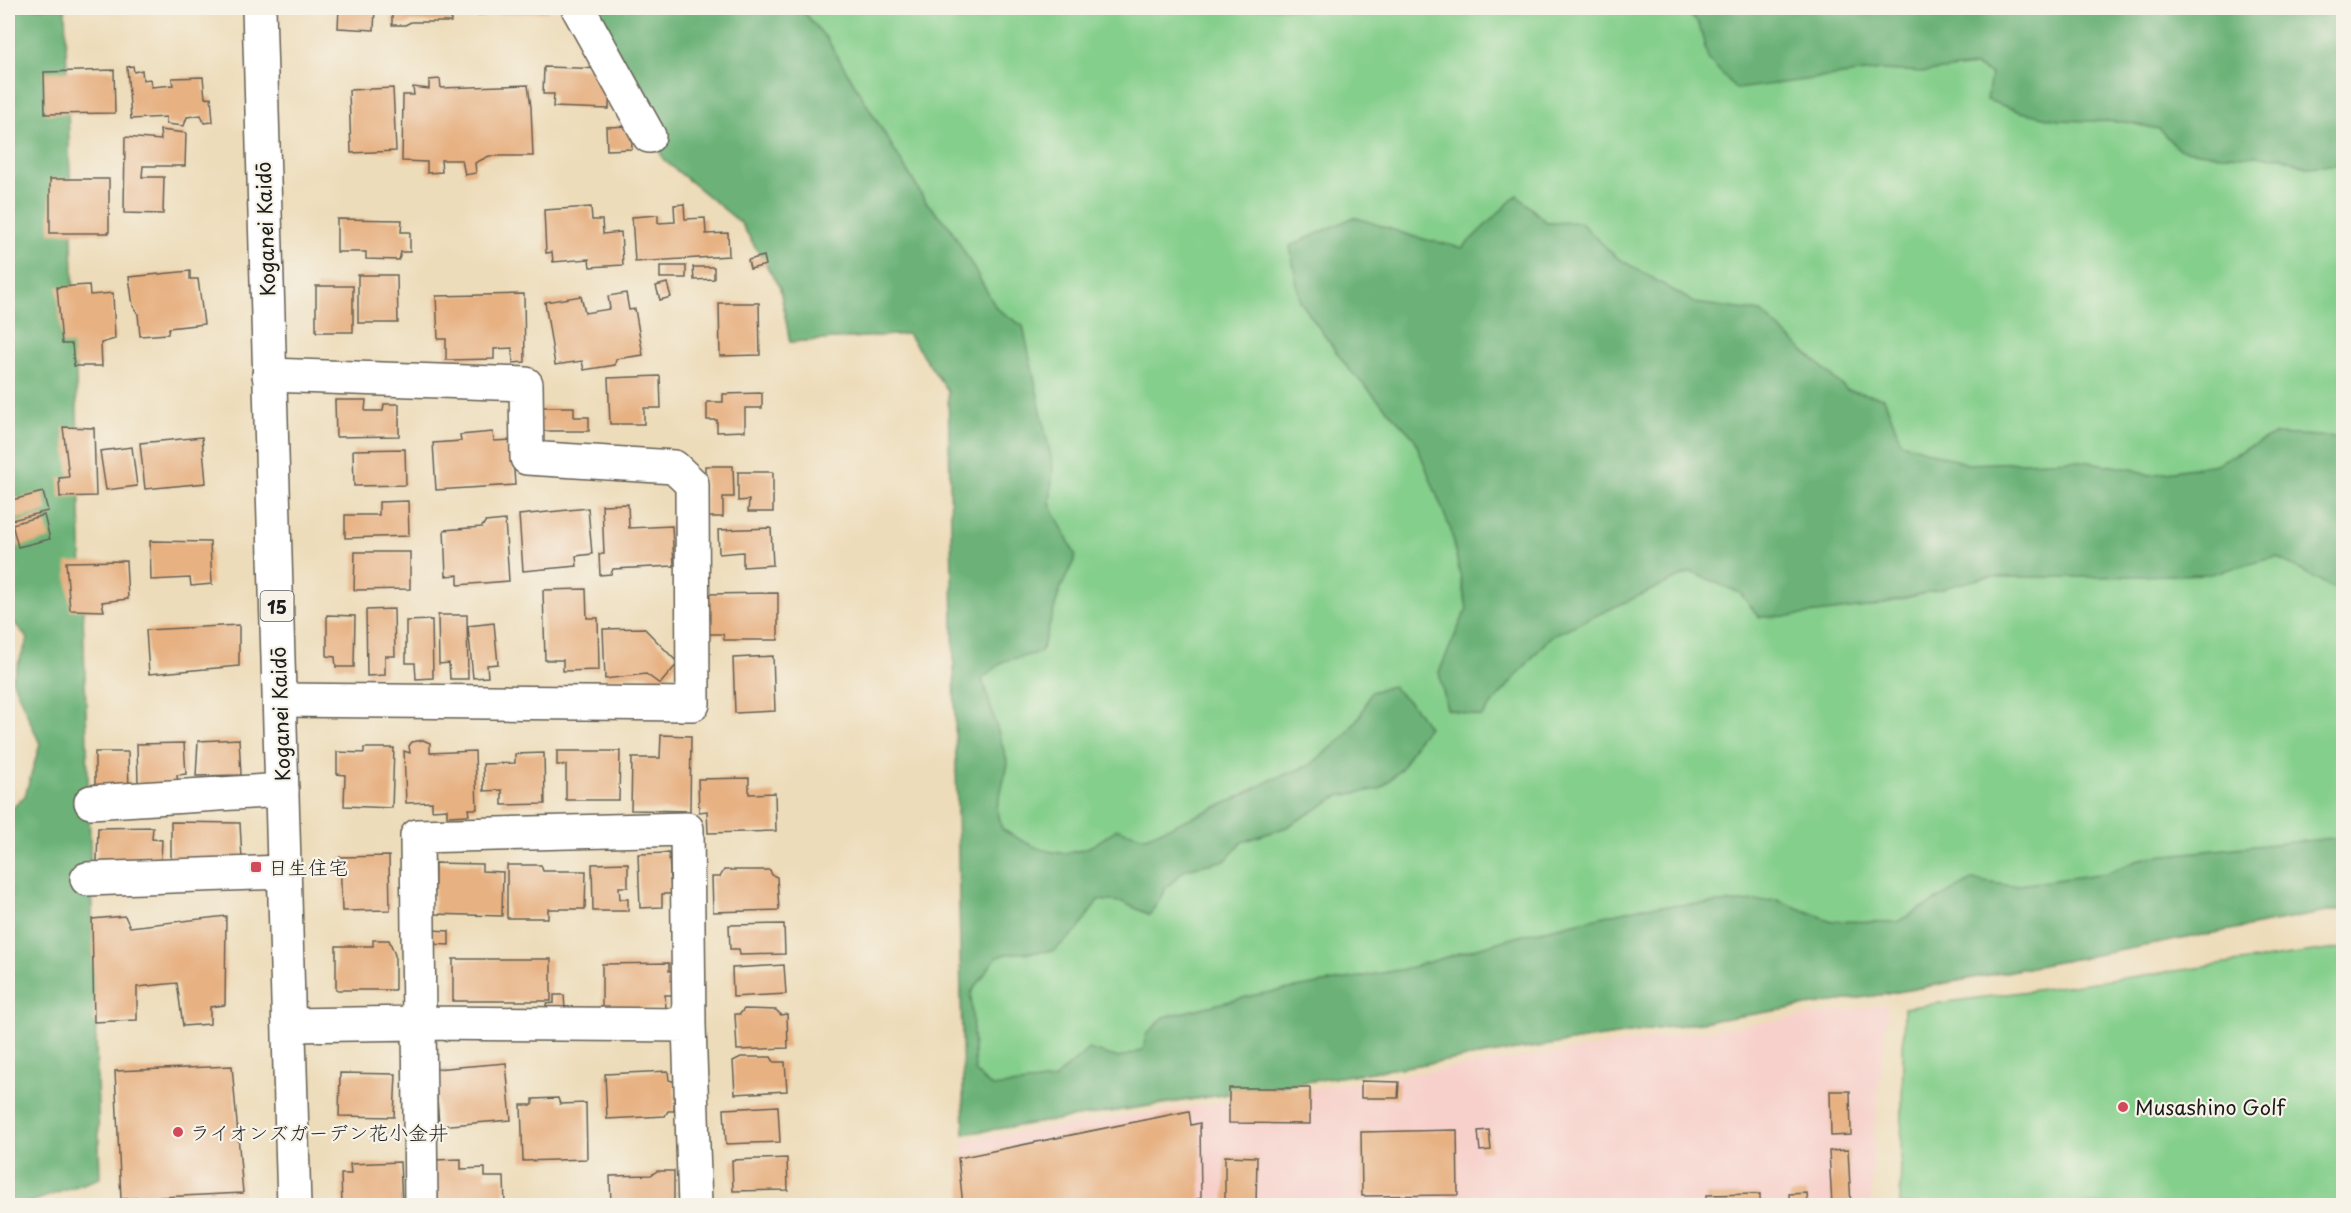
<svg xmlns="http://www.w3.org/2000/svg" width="2351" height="1213" viewBox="0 0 2351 1213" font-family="'Playpen Sans','Klee One',sans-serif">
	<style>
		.built { fill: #f7d0cb }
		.green { fill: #85cf8c; stroke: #507654; stroke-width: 1.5 }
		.forest { fill: #6cb278; stroke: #44674a; stroke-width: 1.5 }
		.building { fill: #e7b182 }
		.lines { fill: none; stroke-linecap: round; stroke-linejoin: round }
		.minor-casing { stroke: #655f53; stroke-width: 36 }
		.major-casing { stroke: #655f53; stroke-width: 36 }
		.minor { stroke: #fff; stroke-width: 33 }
		.major { stroke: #fff; stroke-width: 33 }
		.poi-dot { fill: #d1495b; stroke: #f7f3e8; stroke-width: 2 }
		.labels { text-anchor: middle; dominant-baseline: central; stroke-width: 4.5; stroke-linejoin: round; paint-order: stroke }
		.shield { fill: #f7f3e8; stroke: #5e5c59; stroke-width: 1.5 }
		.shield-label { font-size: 18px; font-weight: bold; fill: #1c1c1c }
		.street-label { font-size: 20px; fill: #1c1c1c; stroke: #f7f3e8 }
		.poi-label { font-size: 20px; fill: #1c1c1c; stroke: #f7f3e8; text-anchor: start }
	</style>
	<rect width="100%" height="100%" fill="#f7f3e8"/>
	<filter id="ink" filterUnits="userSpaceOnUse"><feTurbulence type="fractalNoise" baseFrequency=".0167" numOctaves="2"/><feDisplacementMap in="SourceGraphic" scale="12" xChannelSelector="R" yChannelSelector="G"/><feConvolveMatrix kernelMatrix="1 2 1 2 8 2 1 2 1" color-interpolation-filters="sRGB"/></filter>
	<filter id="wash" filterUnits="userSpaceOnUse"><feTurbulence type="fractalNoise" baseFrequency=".008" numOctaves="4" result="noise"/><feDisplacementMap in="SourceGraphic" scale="24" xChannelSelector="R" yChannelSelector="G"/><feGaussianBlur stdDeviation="1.35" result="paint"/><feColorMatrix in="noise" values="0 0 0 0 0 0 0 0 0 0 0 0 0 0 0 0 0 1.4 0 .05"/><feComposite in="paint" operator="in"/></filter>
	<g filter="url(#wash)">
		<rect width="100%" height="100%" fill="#eddcb9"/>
		<path class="built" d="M1888,1004L1874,1133L1871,1205H965L963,1140Z"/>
		<path class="green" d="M591,8H2343V909L1892,993L964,1134L952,397L908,334L790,342L780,288L741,223L664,160Z
			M2343,948V1205H1900L1904,1008Z"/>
		<path class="forest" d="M8,8H65L100,1178L20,1206L8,1205V812L25,796L40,744L12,679L28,639L8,615Z
			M591,8H800L827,39L926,202L950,227L997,309L1023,326L1053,467L1050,504L1076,556L1060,590L1041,652L1004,661L982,679L1008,764L997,807L1002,829C1030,846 1056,862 1089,847C1099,842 1108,835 1117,829L1146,837L1233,800L1271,780L1310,765L1344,737L1361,714L1371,692L1392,686L1414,707L1428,727L1419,738L1401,769L1380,789L1338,796L1287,827L1242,842L1226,860L1186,869L1166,888L1150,915L1122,902L1098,900L1078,930L1053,951L1005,954L996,958L971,993L975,1072L992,1087L1053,1080L1088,1049L1119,1058L1143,1050L1146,1035L1164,1017L1255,995L1405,969L1519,936L1643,907L1777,900L1832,921L1897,922L1972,880L2012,886L2106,873L2147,857L2343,837V909L1892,993L964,1134L948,391L908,334L790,342L780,288L741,223L664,160Z
			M1683,8H2343V164L2307,167L2281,157L2220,155L2178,149L2159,129L2124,122L2058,120L2021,112L1987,100L1991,74L1975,66L1926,72L1880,70L1736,89L1708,59L1699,24Z
			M1517,195L1547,223L1580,222L1616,257L1695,303L1761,312L1847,390L1884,398L1901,442L1967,464L2076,460L2132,469L2150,475L2216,464L2275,434L2343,437V586L2333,588L2277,557L2210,574L2096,577H1986L1875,606L1791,616L1759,617L1740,593L1691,572L1551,636L1481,717L1447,709L1439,672L1467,608L1451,531L1414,438L1347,367L1300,301L1290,246L1354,217L1415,237L1462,248Z"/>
		<g id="blocks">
			<path class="building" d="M123,8H204V12L123,11Z
				M339,8H375L374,30L338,28Z
				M392,8H451V22H411L405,25H392Z
				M472,8H548V12L472,15Z
				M133,66L134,72L142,70L143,80L150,79L152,87L173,85L172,78L203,77L205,98L211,97L213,122L204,123L201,115L187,117L184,126L166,124V117L131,119L127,67Z
				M544,67L610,69L609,109L553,107L554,94H543Z
				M114,70L115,113L45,114L44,72Z
				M440,79L441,88L528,85L531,107L533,156H489L475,163L476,173L465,175L462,160H441L442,172L427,173V162L402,161L403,95H414L413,87L429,89V80Z
				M393,88L396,151L351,153L349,90Z
				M631,126L632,149L607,150L606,127Z
				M160,130L186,133L185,166H143L142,177H164L163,214L124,213L125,137L161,140Z
				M50,179H109V233H50Z
				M684,204L685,219L705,218L706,234L728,233L729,256L635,262L632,217L658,215V223L675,222L674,205Z
				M591,207L592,220H602L603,234L621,232L623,265L590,267L589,259L553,262L552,252L546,253L544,210Z
				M337,219L402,220L401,232H410V252H401L399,260L366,259V252H337Z
				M764,256L766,265L750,269L748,260Z
				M660,266H686V278H660Z
				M693,267H714V279L694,280Z
				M190,271V279H198L204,324L169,328L168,334L140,336L138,314L133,306L129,277Z
				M358,275H397L398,323H358Z
				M667,283L671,297L660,300L656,286Z
				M89,285L90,295L113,293L115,339L101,343L102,366H74L72,344H62L57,287Z
				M316,286H353V332H316Z
				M626,293L629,310L635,309L643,355L616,359L615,365L584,370L582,361L555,365L545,302L581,296L585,313L610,309L608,296Z
				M524,294L525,362L513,363L512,348L494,349V359L446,360V339H438L436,296Z
				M719,303H759L760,355L720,356Z
				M660,376L661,408H644V424H610L608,378Z
				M762,393V408H745V431L717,432V420H707V402H723V394Z
				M335,400H366L365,411H383L384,404H399V436L336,437Z
				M541,407H574V417H589V431H540Z
				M63,427L94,428L96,496L60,497L59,478L69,477Z
				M493,432L494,441L512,440L515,485L436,490L433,443L461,441L460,435Z
				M202,437L206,483L145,489L140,443Z
				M132,447L137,486L106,490L100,451Z
				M405,449L406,485L354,486L353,450Z
				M705,466H733L734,497H723V517H706Z
				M738,472H773V512H748L749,500L738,501Z
				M43,492L48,511L8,521V501Z
				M408,501L409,536L345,538V515H379V502Z
				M628,504L629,528L672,526L674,566L613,569L611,574L600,575L599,554H604L602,505Z
				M588,508L592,554L576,556L577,566L523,571L519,515Z
				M44,515L50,539L18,547L12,524Z
				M505,520L509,581L458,585V575L446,576L444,530L482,527L485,522Z
				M771,528L773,565L743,567V552L719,554L718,530Z
				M150,541L210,542L212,584L191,586L190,578L151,580Z
				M355,552H410V589L354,590Z
				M126,561L128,599L102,602L104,611L70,610L66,562Z
				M586,589L587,618H598L599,670L563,671V660H545L543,590Z
				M778,593V640H724L723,634H707V594Z
				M394,609L395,656H385V675L367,676L366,610Z
				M327,615L355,616L354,667H336L335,657L327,656Z
				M438,615H467L468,679H450L449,663L439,664Z
				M432,620L433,678L416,679L415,663H406V621Z
				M494,623L498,664L487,665L488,677L473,678L468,626Z
				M239,625V666L149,674L146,630Z
				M644,628L678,663L660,684L646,674L605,679L603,629Z
				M773,656L775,711L735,713L733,658Z
				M661,735L691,736L690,811L631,810L632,758H660Z
				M239,739L241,775L196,776L198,741Z
				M423,740L430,743V753L475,751L477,809H468L469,815L447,816V809L432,810V802L406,803L404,751L410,753L409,746L412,742Z
				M184,743L186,774L177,775L178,785L138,784L137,744Z
				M364,748H394L392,808L344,806L345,775L337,774V752L364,753Z
				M557,751H620L619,800H566V765H557Z
				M95,752H128L129,794L95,793Z
				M544,753L545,804L502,805V790L484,791L483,764L515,763V754Z
				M749,778V794L775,793L776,831L708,833L707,811L699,812L698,779Z
				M171,822L240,823L242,860L171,861Z
				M153,827L152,839L162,840L161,860L97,862L98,828Z
				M669,853L671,894H662V907L640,908L638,854Z
				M389,856L390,910L342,911L340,857Z
				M435,863L482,864V871L503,872L502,916L434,914Z
				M628,863V887H619L620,899H628V911H593L592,864Z
				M507,865H541L543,871H586L585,909H548V918H507Z
				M724,870H770L772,875L777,877L779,910L713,912L712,877H720Z
				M125,916L130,927L226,916L225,1005L210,1007V1024L183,1026L177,983L137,987V1020L94,1022L92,919Z
				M784,924L785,954L740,955L739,949H730L729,925Z
				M432,930L449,931V945L432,944Z
				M373,940H389L395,955V990H336V946H373Z
				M453,959H551V1001H453Z
				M669,963V971H676V995H665L666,1008L602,1009V964Z
				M784,965L786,994L733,997L732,968Z
				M554,995H564L565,1009L546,1010V1004L554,1003Z
				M744,1009L776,1010L781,1015L787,1014L788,1048L737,1050L735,1014H740Z
				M741,1057H771L774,1062H785L787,1091L735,1094L733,1061Z
				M506,1063L511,1120L439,1126L435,1069Z
				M232,1066L243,1193L121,1199L115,1071Z
				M668,1071L669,1080L675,1082L674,1111H668L665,1116L607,1119L605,1074Z
				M340,1073L396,1074L394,1117L339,1116Z
				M1361,1081L1399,1082L1398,1098H1361Z
				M1229,1088H1310V1124L1229,1123Z
				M1830,1091H1850L1851,1135L1831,1136Z
				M558,1098L560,1104L586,1103L587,1159L523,1161L521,1105H533V1099Z
				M778,1106L780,1142L726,1144L724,1109Z
				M1189,1111L1191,1125L1200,1123L1201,1198L1168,1206H963L958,1158Z
				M1457,1130L1458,1195L1362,1196L1361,1132Z
				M1489,1130L1491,1150L1480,1151L1478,1131Z
				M1848,1150L1851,1206H1832L1829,1151Z
				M1225,1156L1257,1157L1256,1206H1225Z
				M787,1158L788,1190L733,1191L732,1160Z
				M461,1159V1169L485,1168V1177H504L505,1206H436L435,1160Z
				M400,1162L402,1204L342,1206L341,1174H351L350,1164Z
				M657,1171H674V1206H611L610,1176L651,1175Z
				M1807,1193L1808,1206H1790L1789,1194Z
				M1760,1194V1206H1706V1195Z"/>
		</g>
	</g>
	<g filter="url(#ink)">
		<use href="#blocks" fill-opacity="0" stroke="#655f53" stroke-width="1.5"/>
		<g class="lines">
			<g class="minor-casing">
				<path id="minor" d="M578,8L649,136
					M269,375L526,384L527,458L674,467L692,484L693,704L280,700
					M91,802L282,790
					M87,879L285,872
					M290,1025L418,1023L689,1025
					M421,1206L417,836L687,829L689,1025L695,1206"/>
			</g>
			<g class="major-casing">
				<path id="major" d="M259,8L294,1206"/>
			</g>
			<use href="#minor" class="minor"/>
			<use href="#major" class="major"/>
		</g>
	</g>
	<g class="poi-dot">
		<rect x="250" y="861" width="12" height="12" rx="3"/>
		<circle cx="2123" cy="1107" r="6"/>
		<circle cx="178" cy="1132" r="6"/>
	</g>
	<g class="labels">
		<rect class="shield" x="260.5" y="591" width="33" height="30" rx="4.5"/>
		<g class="shield-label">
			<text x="277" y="606">15</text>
		</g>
		<g class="street-label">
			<text transform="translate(265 229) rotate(-92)">Koganei Kaidō</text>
			<text transform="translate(280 714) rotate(-92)">Koganei Kaidō</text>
		</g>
		<g class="poi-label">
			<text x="268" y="867">日生住宅</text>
			<text x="2135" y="1107">Musashino Golf</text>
			<text x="190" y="1132">ライオンズガーデン花小金井</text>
		</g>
	</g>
	<rect width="2351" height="1213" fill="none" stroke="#f7f3e8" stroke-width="30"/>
</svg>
